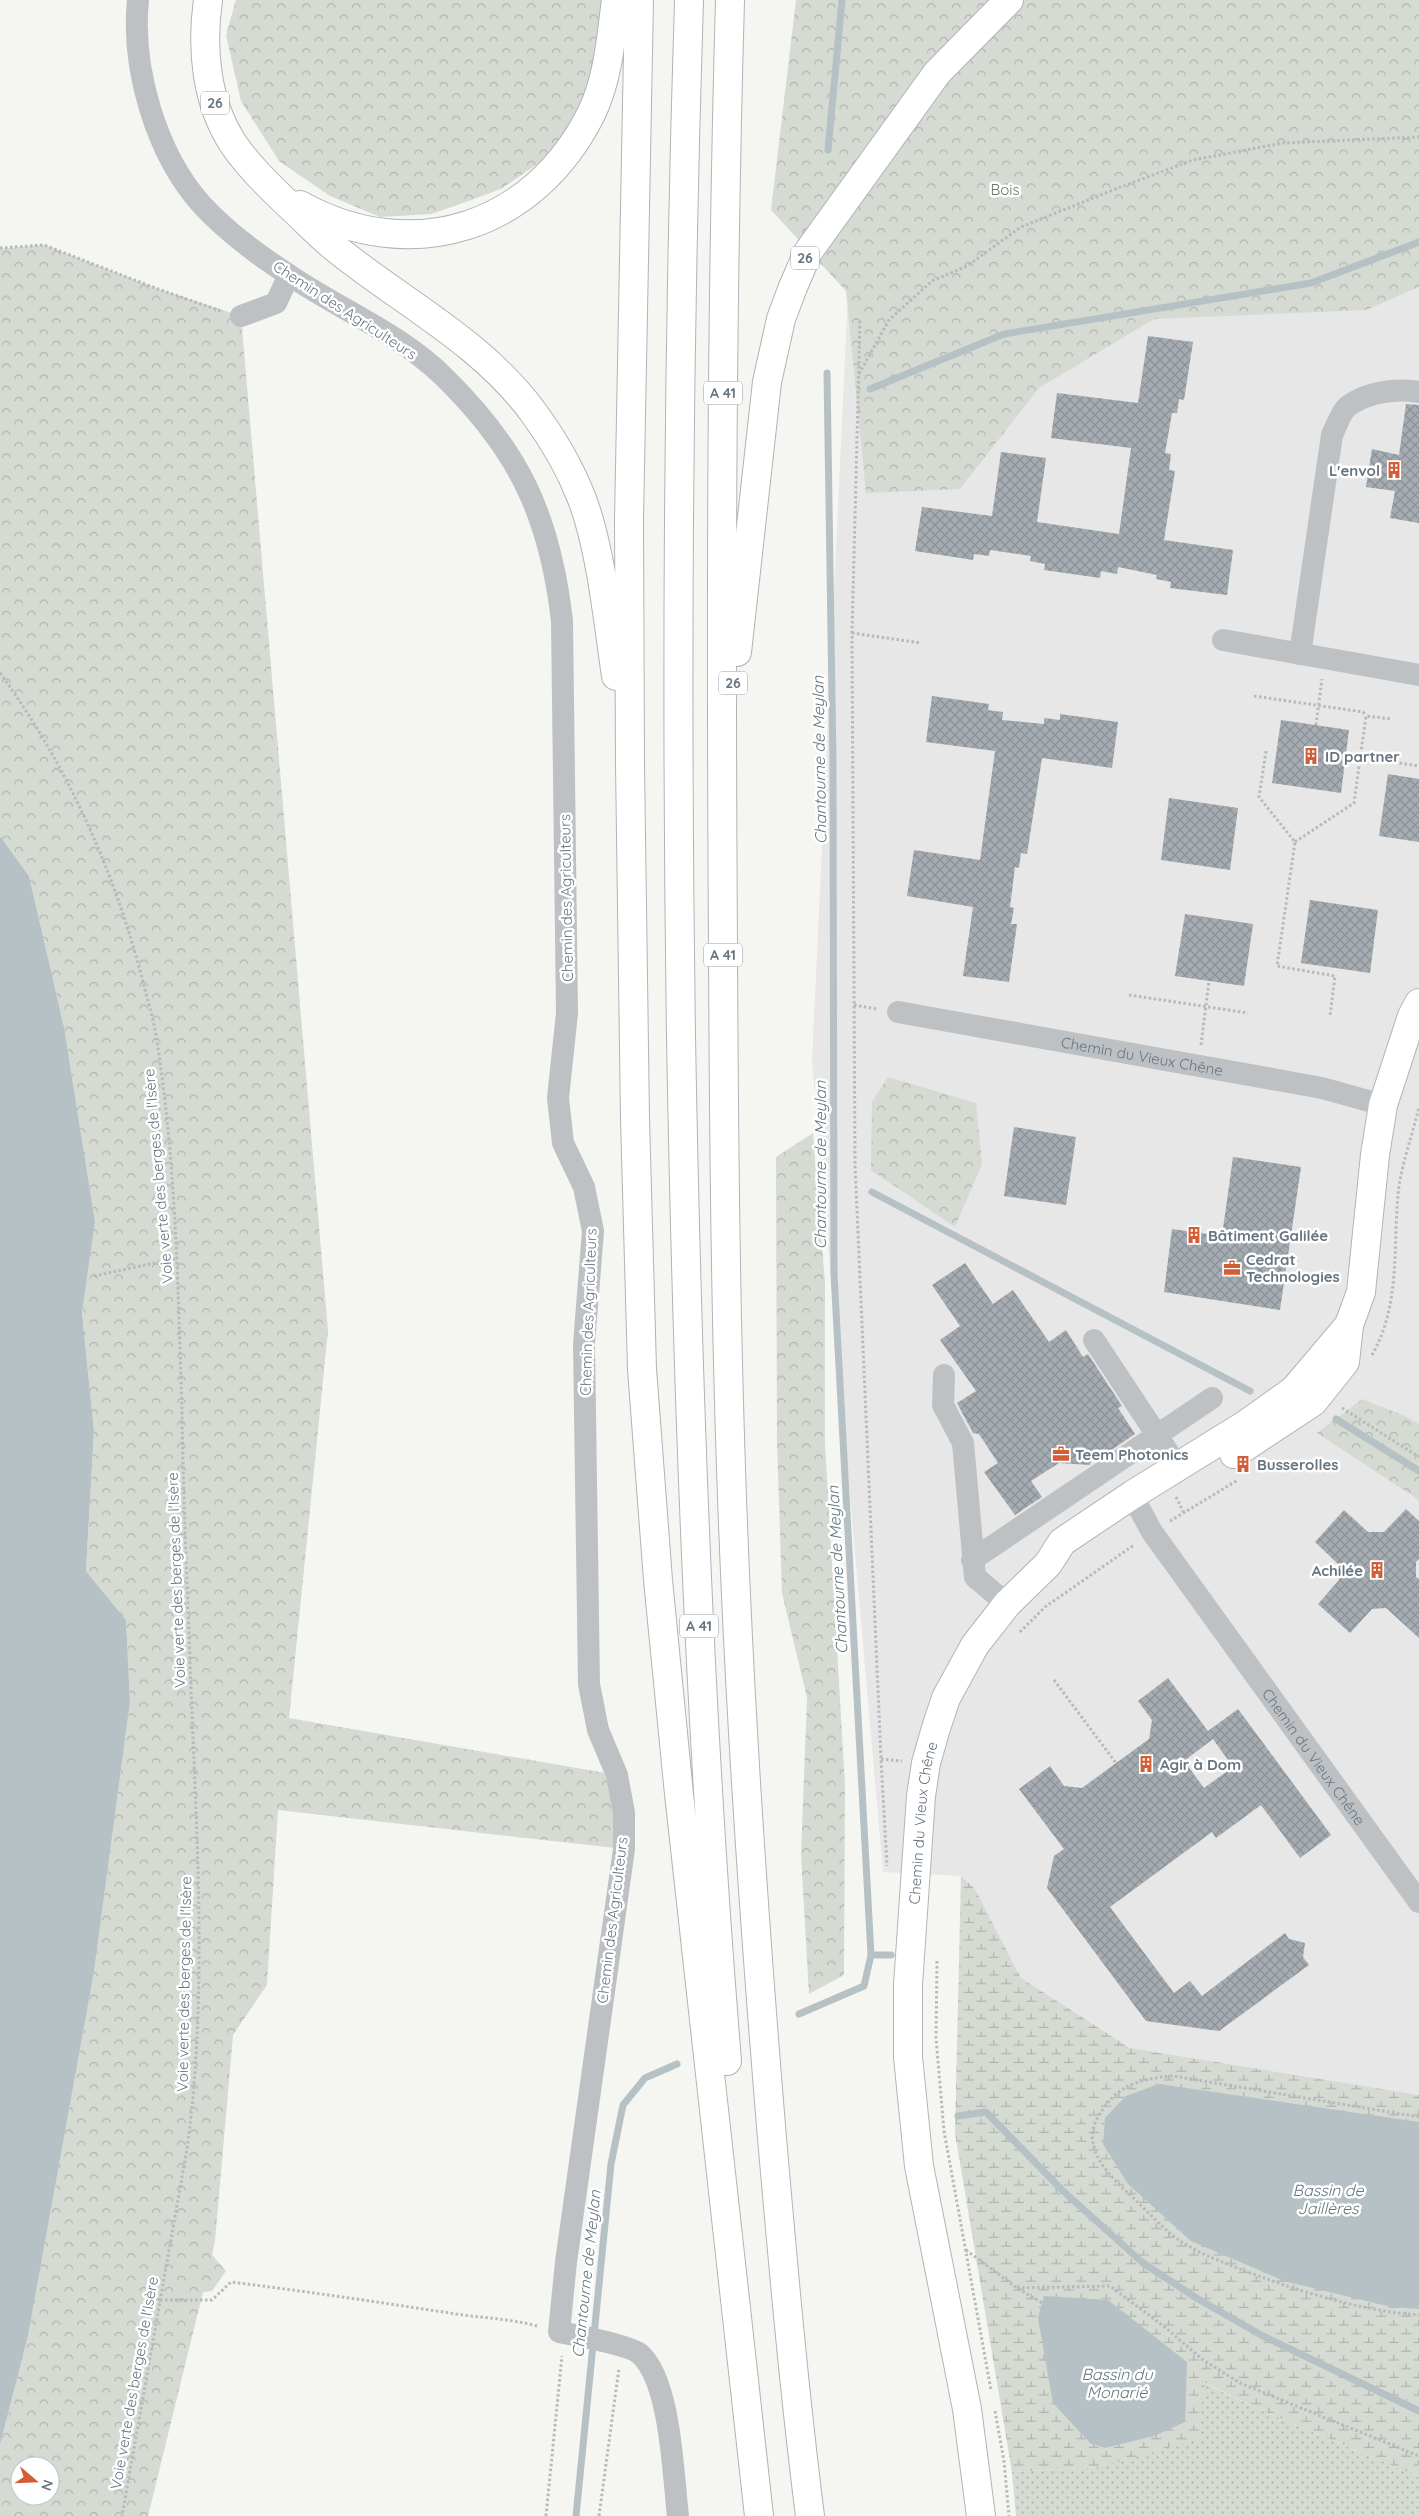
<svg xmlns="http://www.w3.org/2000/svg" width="1419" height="2516" viewBox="0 0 1419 2516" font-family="Quicksand,sans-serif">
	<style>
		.built { fill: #e6e7e6 }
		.grass { fill: url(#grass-dots) }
		.forest { fill: url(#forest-crowns); fill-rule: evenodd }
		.wetland { fill: url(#wetland-marsh) }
		.water { fill: #b6c1c5 }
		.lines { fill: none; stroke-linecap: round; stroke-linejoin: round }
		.stream { stroke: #b6c1c5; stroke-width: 7 }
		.building { fill: url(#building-cross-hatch); fill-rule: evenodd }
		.major-casing { stroke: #b0b5b8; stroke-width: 30 }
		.highway-casing { stroke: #b0b4b7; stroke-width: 30 }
		.path { stroke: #b7babc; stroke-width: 3; stroke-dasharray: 2.5 2.5; stroke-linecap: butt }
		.minor { stroke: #bdc1c4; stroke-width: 22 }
		.major { stroke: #fff; stroke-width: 28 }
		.highway { stroke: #fff; stroke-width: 28 }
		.labels { text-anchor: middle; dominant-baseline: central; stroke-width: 5; stroke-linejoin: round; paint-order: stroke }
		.shield { fill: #fff; stroke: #959ea7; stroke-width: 1 }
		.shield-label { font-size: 14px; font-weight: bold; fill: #677581 }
		.park-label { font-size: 15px; fill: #697965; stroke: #fff }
		.street-label { font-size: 15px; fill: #677581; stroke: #fff }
		.poi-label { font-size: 15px; font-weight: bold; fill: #677581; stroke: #fff; text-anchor: start }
		.water-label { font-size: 16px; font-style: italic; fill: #63767d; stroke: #fff }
	</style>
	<defs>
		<pattern id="grass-dots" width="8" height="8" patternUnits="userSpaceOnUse" patternTransform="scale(1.25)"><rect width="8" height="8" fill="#d5dad2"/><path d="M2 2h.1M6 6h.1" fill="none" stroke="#b1b5b0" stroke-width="1.8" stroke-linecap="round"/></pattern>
		<pattern id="forest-crowns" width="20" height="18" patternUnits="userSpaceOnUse" patternTransform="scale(1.25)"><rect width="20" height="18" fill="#d5dad2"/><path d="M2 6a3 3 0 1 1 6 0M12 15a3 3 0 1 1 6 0" fill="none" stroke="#b1b5b0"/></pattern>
		<pattern id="wetland-marsh" width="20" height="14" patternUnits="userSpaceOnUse" patternTransform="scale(1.25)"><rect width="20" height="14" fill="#d5dad2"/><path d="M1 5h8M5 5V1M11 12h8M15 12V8" fill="none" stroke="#b1b5b0"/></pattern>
		<pattern id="building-cross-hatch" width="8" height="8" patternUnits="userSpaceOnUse" patternTransform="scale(1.25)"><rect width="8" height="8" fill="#a6adb2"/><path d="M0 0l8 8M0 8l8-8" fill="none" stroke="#8b9196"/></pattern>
	</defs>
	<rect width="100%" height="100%" fill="#f5f6f2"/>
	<path class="built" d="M1419,0V2095L1130,2048L1021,1978L975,1889L961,1876L883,1872L812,1061L859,60Z"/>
	<path class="grass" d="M1204,2383L1254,2407L1419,2477V2516H1016L1012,2472L1100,2467Z"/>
	<path class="forest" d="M236,0H606L592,75L572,124L539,163L501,189L463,203L431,214L380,217L330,196L279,161L241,101L226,35Z
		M796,0H1419V287L1366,310L1154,319L1039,388L960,489L866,493L846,291L771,210Z
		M44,245L158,289L241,316L328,1331L289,1718L617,1775L624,1849L278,1810L267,1985L233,2035L215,2241L212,2255L226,2271L212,2291L203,2292L148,2516H0V2445L28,2336L94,1972L130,1702L126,1620L86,1571L94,1431L82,1313L95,1222L64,1027L29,876L0,836V249ZM20,2466H50V2496H20Z
		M888,1077L976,1103L982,1164L955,1227L871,1170L872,1102Z
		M813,1133L825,1283V1444L845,1785L844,1975L809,1994L801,1855L807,1698L782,1593L777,1442L776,1157Z
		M1362,1399L1405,1416L1419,1424V1500L1317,1433Z"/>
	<path class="wetland" d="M961,1876L975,1889L1021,1978L1130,2048L1419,2095V2477L1254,2407L1205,2383L1198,2439L1100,2467L1012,2472L955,2133Z"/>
	<path class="water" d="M0,836L29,876L64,1027L95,1222L82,1313L94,1431L86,1571L126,1620L130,1702L94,1972L28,2336L0,2445Z
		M1159,2084L1419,2122V2309L1391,2307L1284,2281L1191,2241L1128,2184L1103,2144L1105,2118L1126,2096Z
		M1044,2296L1108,2300L1187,2362L1185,2422L1154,2436L1105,2448L1090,2443L1053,2403L1038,2318Z"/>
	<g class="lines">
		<path class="stream" d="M828,150L842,0
			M870,389L1004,334L1311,283L1419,242
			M872,1192L1250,1391
			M1336,1419L1419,1471
			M871,1955H891
			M799,2014L864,1986L871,1955L834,1274L833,764L827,373
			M958,2116L986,2112L1062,2190L1143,2263L1198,2299L1263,2336L1419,2411
			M576,2516L611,2164L623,2105L645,2078L677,2064"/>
	</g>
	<path class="building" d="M1148,336L1193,342L1184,400L1179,399L1177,413H1172L1165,453L1171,454L1169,470L1175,471L1164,540L1233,550L1227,595L1170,588L1171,582L1156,579L1157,575L1118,567L1117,574L1101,571L1100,578L1044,570L1045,564L1030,561L1031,556L990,550L989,556L974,554L973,560L915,551L922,507L992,516L1001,452L1046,458L1037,522L1119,534L1131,448L1051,438L1057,393L1138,403Z
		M1406,404L1419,405V523L1390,518L1395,491L1366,487L1372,449L1399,455Z
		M932,696L989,704L988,710L1003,712L1002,720L1044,724V718L1060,720V714L1118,722L1112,768L1042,758L1027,854L1021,853L1019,868L1015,867L1010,907L1014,908L1011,924H1017L1009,982L963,976L973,907L907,896L914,850L980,860L995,751L926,742Z
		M1281,720L1349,730L1341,793L1272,783Z
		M1388,774L1419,779V842L1379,836Z
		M1169,798L1238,808L1230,870L1161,860Z
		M1310,900L1378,910L1370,973L1301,963Z
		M1185,914L1253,924L1244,986L1175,976Z
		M1014,1127L1076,1137L1066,1205L1004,1196Z
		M1233,1157L1301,1167L1280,1310L1164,1292L1172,1229L1222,1236Z
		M965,1263L993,1304L1013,1290L1049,1342L1066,1330L1083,1357L1088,1354L1122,1406L1118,1408L1135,1434L1110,1451L1095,1449L1090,1465L1059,1463L1031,1481L1042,1497L1015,1515L984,1472L998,1463L979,1434L973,1433L957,1403L976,1391L940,1340L960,1326L932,1285Z
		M1406,1509L1419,1521V1559L1416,1562V1577L1419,1579V1638L1386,1608L1372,1609L1350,1633L1318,1604L1339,1580L1338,1564L1315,1542L1344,1510L1368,1532H1384Z
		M1168,1678L1208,1731L1238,1709L1331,1835L1300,1858L1261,1805L1216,1838L1212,1832L1110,1907L1174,1993L1190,1981L1202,1996L1285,1933L1289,1939L1305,1943L1303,1957L1309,1965L1219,2031L1146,2021L1047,1888L1054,1856L1064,1849L1019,1789L1050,1766L1064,1786L1082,1788L1149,1739L1152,1720L1138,1701ZM1213,1739L1233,1767L1204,1788L1184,1761Z"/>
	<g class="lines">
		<g class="major-casing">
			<g id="major">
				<path d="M1234,1454L1313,1402L1345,1362L1349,1325L1361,1292L1375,1155L1383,1105L1412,1016L1419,1003"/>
				<path id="s3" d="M981,2516L967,2409L919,2166L908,2057V1985L921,1796L926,1763L936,1728L946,1698L975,1645L1007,1604L1048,1564L1062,1542L1132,1495L1245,1425L1294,1390L1349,1325"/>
			</g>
		</g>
		<g class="highway-casing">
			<path id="highway" d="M208,0C201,49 206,103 234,145C250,168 271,188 291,207C305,220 319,235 334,247C400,301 481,341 533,412C553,439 570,468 582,499C601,549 608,622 616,676
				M639,0L629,520L630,764L635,1119L642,1369L658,1580L679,1794L759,2516
				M689,0C678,345 676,691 681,1036C687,1378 699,1720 727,2061
				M730,0C721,316 721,633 723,949C724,1164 726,1380 736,1595C744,1776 757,1957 772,2138C783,2264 794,2390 810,2516
				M300,205C412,267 534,228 591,114C608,80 611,38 616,0
				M737,652L767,382L781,319L793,287L808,252L937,73L1009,0"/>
		</g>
		<path class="path" d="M0,248L44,245L158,289L221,311
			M860,321L852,633L855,1164L881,1759L887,1866
			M859,374L889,320L932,281L967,266L1021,227L1118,188L1193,160L1283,143L1419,137
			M852,633L921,643
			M0,673C67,765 115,872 143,982C148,1001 154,1021 157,1041C176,1164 178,1288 182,1412C183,1486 186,1559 189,1633C194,1802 210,1982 187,2149L122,2516
			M1254,696L1363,712L1366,716
			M1316,725L1322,679
			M1266,751L1259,797L1295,842L1277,966L1335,976L1330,1016
			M1360,757L1419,766
			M1295,842L1354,803L1366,716L1392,719
			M1129,995L1248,1013
			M854,1005L877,1009
			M1201,1045L1209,981
			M94,1276L178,1258
			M1372,1355C1402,1303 1392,1243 1399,1186C1403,1160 1413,1133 1419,1107
			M1342,1408L1419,1457
			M1176,1497L1184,1513
			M1170,1521L1238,1480
			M1020,1632L1045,1607L1134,1545
			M1054,1680L1116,1763
			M881,1759L902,1761
			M937,1961L936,2038L944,2131L991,2390
			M1419,2117L1173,2076C1138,2079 1116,2085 1098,2117C1081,2146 1106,2172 1126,2191C1144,2207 1162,2229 1182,2242C1200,2254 1220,2261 1240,2269C1295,2290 1360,2311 1419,2315
			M966,2250L1017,2288L1042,2303
			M1017,2288L1110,2286L1166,2328L1203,2360L1240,2383L1419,2456
			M160,2300H212L231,2282C304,2291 377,2302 450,2313C479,2318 508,2318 537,2326
			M995,2411L1004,2461L1009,2516
			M546,2516L562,2356
			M599,2516L619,2368"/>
		<g class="minor">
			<path d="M138,0C131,68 156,154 202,205C227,232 258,255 289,275C339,309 399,333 443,376C519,450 550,516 562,621L567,1013L558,1098L563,1143L584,1187L593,1231L584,1344L589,1684L598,1730L617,1775L624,1813V1849L566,2262L559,2332C575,2335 630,2345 640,2354C671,2382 673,2475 678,2516"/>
			<path d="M241,316L276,303L289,275"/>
			<path d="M1223,640L1419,675"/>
			<path d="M1300,654L1332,435C1336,427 1341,412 1347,407C1366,392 1396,388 1419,392"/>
			<path id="s1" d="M898,1012L1322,1088L1383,1105"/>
			<path d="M1094,1340L1178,1467"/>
			<path d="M944,1375L943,1405L963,1443L975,1577L1007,1604"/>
			<path id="s2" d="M1132,1495L1152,1532L1419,1902"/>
			<path d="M972,1560L1212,1398"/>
		</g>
		<use href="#major" class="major"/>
		<use href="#highway" class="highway"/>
	</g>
	<defs>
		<g id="building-bare" transform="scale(1.35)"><path d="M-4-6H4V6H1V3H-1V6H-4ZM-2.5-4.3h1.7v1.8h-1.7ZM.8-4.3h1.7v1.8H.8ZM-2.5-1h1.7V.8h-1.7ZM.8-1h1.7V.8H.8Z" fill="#d35d35" stroke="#fff" stroke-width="2.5" paint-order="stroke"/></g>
		<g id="office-bare" transform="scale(1.35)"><path d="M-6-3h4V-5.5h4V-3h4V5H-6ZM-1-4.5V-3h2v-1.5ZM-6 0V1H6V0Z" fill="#d35d35" stroke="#fff" stroke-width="2.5" paint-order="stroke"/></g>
	</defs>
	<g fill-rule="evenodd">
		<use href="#building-bare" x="1394" y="470"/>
		<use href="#building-bare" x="1311" y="756"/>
		<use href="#building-bare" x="1194" y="1235"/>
		<use href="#office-bare" x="1232" y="1268"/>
		<use href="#office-bare" x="1061" y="1454"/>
		<use href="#building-bare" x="1243" y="1464"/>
		<use href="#building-bare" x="1377" y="1570"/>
		<use href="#building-bare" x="1146" y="1764"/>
	</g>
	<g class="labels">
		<g class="shield">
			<rect x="201" y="91.5" width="28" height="23" rx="4"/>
			<rect x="791" y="246.5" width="28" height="23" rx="4"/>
			<rect x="704" y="381.5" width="38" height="23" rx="4"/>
			<rect x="719" y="671.5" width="28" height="23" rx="4"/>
			<rect x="704" y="943.5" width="38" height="23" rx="4"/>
			<rect x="680" y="1614.5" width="38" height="23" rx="4"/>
		</g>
		<g class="shield-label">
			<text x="215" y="103">26</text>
			<text x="805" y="258">26</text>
			<text x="723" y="393">A 41</text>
			<text x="733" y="683">26</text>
			<text x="723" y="955">A 41</text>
			<text x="699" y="1626">A 41</text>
		</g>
		<g class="park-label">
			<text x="1005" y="189">Bois</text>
		</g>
		<g class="street-label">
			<text transform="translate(345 310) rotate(33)">Chemin des Agriculteurs</text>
			<text transform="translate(566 898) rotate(-91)">Chemin des Agriculteurs</text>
			<text stroke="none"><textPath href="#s1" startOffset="248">Chemin du Vieux Chêne</textPath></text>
			<text transform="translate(158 1176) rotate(-95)">Voie verte des berges de l'Isère</text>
			<text transform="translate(588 1312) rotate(-88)">Chemin des Agriculteurs</text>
			<text transform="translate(176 1580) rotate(-92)">Voie verte des berges de l'Isère</text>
			<text stroke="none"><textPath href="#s2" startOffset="319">Chemin du Vieux Chêne</textPath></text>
			<text stroke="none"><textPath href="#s3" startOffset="700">Chemin du Vieux Chêne</textPath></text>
			<text transform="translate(612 1920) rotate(-83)">Chemin des Agriculteurs</text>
			<text transform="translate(184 1984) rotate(-89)">Voie verte des berges de l'Isère</text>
			<text transform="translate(134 2383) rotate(-80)">Voie verte des berges de l'Isère</text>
		</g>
		<g class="poi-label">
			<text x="1380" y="470" text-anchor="end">L'envol</text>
			<text x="1325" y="756">ID partner</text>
			<text x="1208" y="1235">Bâtiment Galilée</text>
			<text x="1246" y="1259">Cedrat<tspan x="1246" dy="17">Technologies</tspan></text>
			<text x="1075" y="1454">Teem Photonics</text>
			<text x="1257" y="1464">Busserolles</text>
			<text x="1363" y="1570" text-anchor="end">Achilée</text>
			<text x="1160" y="1764">Agir à Dom</text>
		</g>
		<g class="water-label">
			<text transform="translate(819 760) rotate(-91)">Chantourne de Meylan</text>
			<text transform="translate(820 1165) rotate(-90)">Chantourne de Meylan</text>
			<text transform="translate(837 1570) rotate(-93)">Chantourne de Meylan</text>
			<text x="1328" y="2190">Bassin de<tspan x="1328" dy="18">Jaillères</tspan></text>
			<text transform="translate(586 2274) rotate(-84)">Chantourne de Meylan</text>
			<text x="1117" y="2374">Bassin du<tspan x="1117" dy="18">Monarié</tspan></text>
		</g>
	</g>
	<g transform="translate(35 2481) rotate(109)"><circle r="24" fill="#ffffff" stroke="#c2c8cd"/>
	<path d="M0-4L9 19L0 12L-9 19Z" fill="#d35d35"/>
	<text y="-8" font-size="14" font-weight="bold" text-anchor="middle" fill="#677581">N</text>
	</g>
</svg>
